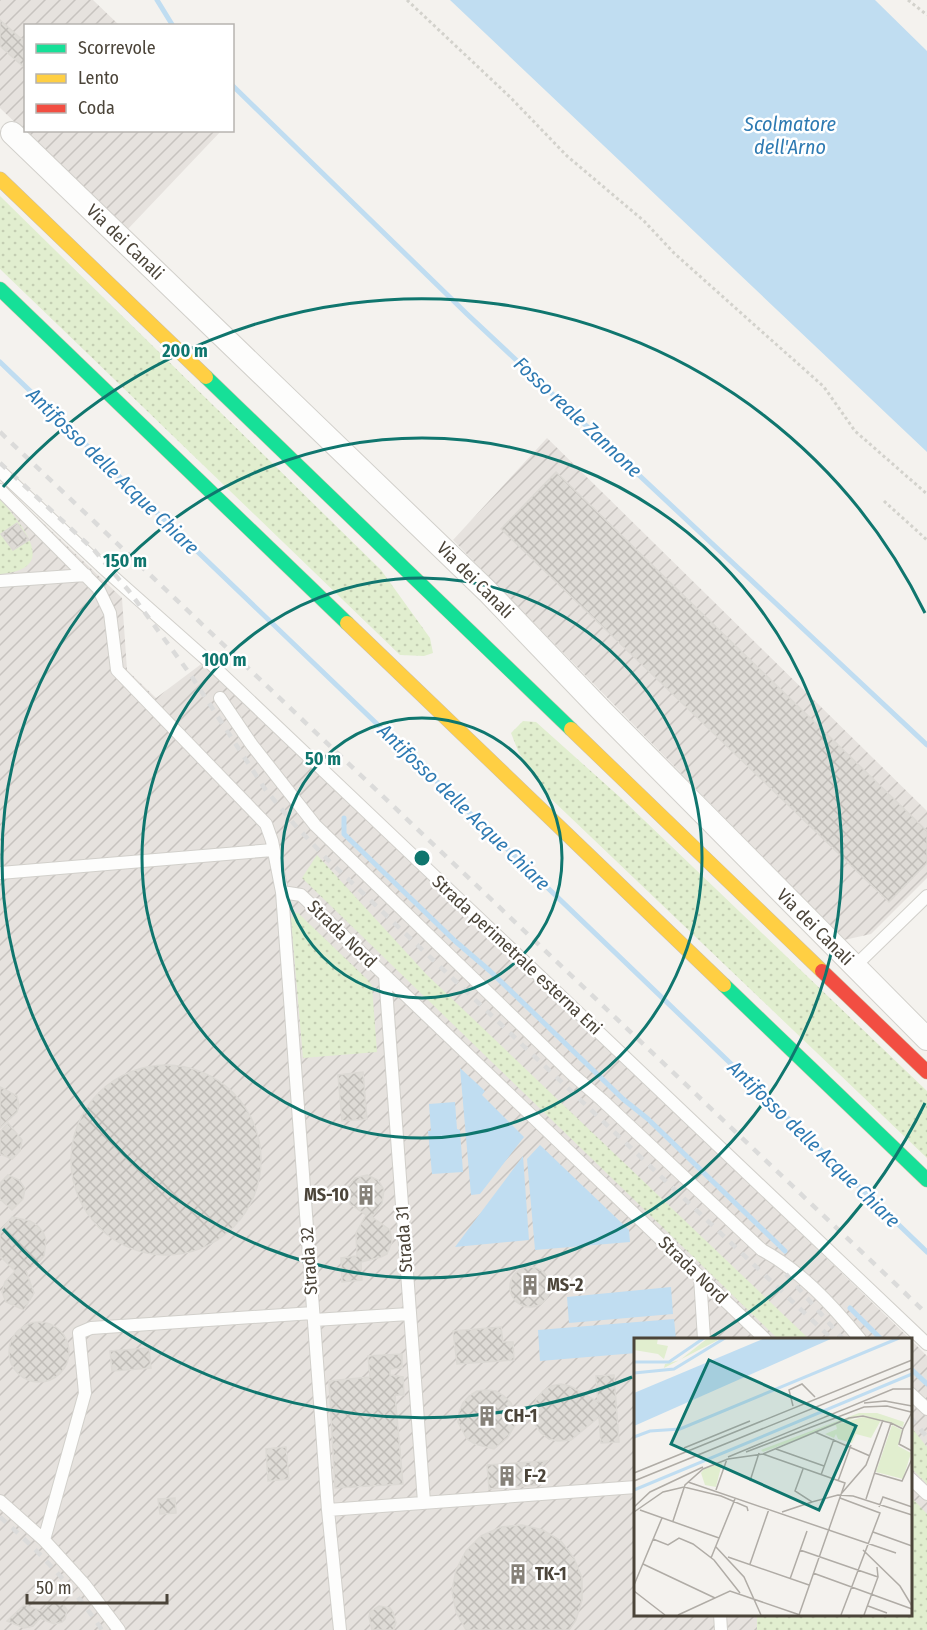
<svg xmlns="http://www.w3.org/2000/svg" width="927" height="1630" viewBox="0 0 927 1630" font-family="'Fira Sans Condensed',sans-serif">
	<style>
		.industrial { fill: url(#industrial-furrows) }
		.grass { fill: url(#grass-dots) }
		.water { fill: #c0ddf1 }
		.lines { fill: none; stroke-linecap: round; stroke-linejoin: round }
		.stream { stroke: #c0ddf1; stroke-width: 5 }
		.building { fill: url(#building-cross-hatch); stroke: #dcd9d4; stroke-width: 1.5 }
		.lane-casing { stroke: #d2d0cb; stroke-width: 14 }
		.street-casing { stroke: #d2d0cb; stroke-width: 24 }
		.fast-casing { stroke: #ccbfa9; stroke-width: 15 }
		.slow-casing { stroke: #ccbfa9; stroke-width: 15 }
		.jam-casing { stroke: #ccbfa9; stroke-width: 15 }
		.path { stroke: #d3d2cc; stroke-width: 3; stroke-dasharray: 3 3; stroke-linecap: butt }
		.lane { stroke: #fdfdfc; stroke-width: 12 }
		.street { stroke: #fdfdfc; stroke-width: 22 }
		.fast { stroke: #16e098; stroke-width: 14 }
		.slow { stroke: #ffcf43; stroke-width: 14 }
		.jam { stroke: #f24e42; stroke-width: 14 }
		.rail { stroke: #dbdbda; stroke-width: 4.5; stroke-dasharray: 8 8; stroke-linecap: butt }
		.ring { fill: none; stroke: #0f766e; stroke-width: 3 }
		.labels { text-anchor: middle; dominant-baseline: central; stroke-width: 5; stroke-linejoin: round; paint-order: stroke }
		.street-label { font-size: 18px; fill: #4b4439; stroke: #fff }
		.poi-label { font-size: 18px; font-weight: bold; fill: #4b4439; stroke: #fff; text-anchor: start }
		.water-label { font-size: 20px; font-style: italic; fill: #2e7ab2; stroke: #fff }
		.inset-river { fill: none; stroke: #c0ddf1; stroke-width: 3 }
		.inset-road { fill: none; stroke: #b0aca6; stroke-width: 1.5 }
		.view { fill: #0f766e; fill-opacity: 0.15; stroke: #0f766e; stroke-width: 3 }
		.inset-edge { fill: none; stroke: #4b4439; stroke-width: 3 }
		.centre { fill: #0f766e; stroke: #fff; stroke-width: 3 }
		.ring-label { font-size: 18px; text-anchor: middle; font-weight: bold; fill: #0f766e; stroke: #fff; stroke-width: 5; stroke-linejoin: round; paint-order: stroke }
	</style>
	<defs>
		<pattern id="industrial-furrows" width="10" height="10" patternUnits="userSpaceOnUse" patternTransform="scale(1.5)"><rect width="10" height="10" fill="#e6e2de"/><path d="M-1 1l2-2M0 10L10 0M9 11l2-2" fill="none" stroke="#c7c3bf"/></pattern>
		<pattern id="grass-dots" width="8" height="8" patternUnits="userSpaceOnUse" patternTransform="scale(1.5)"><rect width="8" height="8" fill="#e1eecf"/><path d="M2 2h.1M6 6h.1" fill="none" stroke="#c3cdb2" stroke-width="1.8" stroke-linecap="round"/></pattern>
		<pattern id="building-cross-hatch" width="8" height="8" patternUnits="userSpaceOnUse" patternTransform="scale(1.5)"><rect width="8" height="8" fill="#dedbd6"/><path d="M0 0l8 8M0 8l8-8" fill="none" stroke="#c0bdb8"/></pattern>
	</defs>
	<rect width="100%" height="100%" fill="#f4f2ee"/>
	<path class="industrial" d="M0,0H93L119,25L26,26V130L221,131L127,230L0,108Z
		M547,438L927,811V878L871,934L844,940L453,540Z
		M0,482L122,598L127,670L156,698L204,662L696,1132L910,1339H636V1614H910L911,1340L927,1356V1630H0Z"/>
	<path class="grass" d="M0,196L381,570L430,638L433,653L424,656L400,655L0,269Z
		M0,499C22,525 61,569 0,574Z
		M523,721L536,722L622,799L927,1091V1158L546,794L519,753L511,733Z
		M317,855L426,974L809,1339H778L302,878Z
		M295,913H298L369,981L372,986L377,1052L303,1058L291,919Z
		M911,1427L927,1447V1484L911,1468Z
		M911,1497L927,1514V1630H757V1614L736,1615V1614H910Z"/>
	<path class="water" d="M450,0H875L927,51V452Z
		M460,1068L485,1091L482,1095L524,1137L480,1194L471,1195Z
		M455,1102L457,1129L460,1130L463,1172L432,1174L428,1131H431L429,1104Z
		M540,1145L629,1230L630,1242L535,1250L527,1159Z
		M523,1156L529,1240L455,1247Z
		M671,1287L673,1314L569,1323L567,1297Z
		M674,1319L676,1339H636V1353L540,1361L538,1330Z"/>
	<g class="lines">
		<path class="stream" d="M157,0L173,26
			M232,85L467,314L927,745
			M0,362L927,1252
			M344,818V834L455,941L490,971L623,1099L648,1119L785,1251
			M850,1308L881,1339
			M910,1368L927,1384"/>
	</g>
	<path class="building" d="M0,20L26,43V69L0,46Z
		M556,472L927,831V863L889,902L501,529Z
		M17,523L29,540L13,550L1,534Z
		M71 1160a95 95 0 1 1 190 0a95 95 0 1 1-190 0Z
		M363,1072L367,1119L342,1121L338,1075Z
		M0,1087L17,1096L19,1106L17,1112L0,1128Z
		M8,1123L22,1140L20,1151L12,1159L0,1154V1132Z
		M8,1175L19,1180L25,1189L23,1199L12,1210L0,1199V1183Z
		M367,1175L378,1180L384,1190L382,1203L372,1217L390,1230L392,1242L387,1254L381,1257L361,1262L362,1280L342,1282L341,1258L357,1256L356,1233L366,1215L350,1204L347,1193L348,1187L355,1178Z
		M12,1217L30,1221L37,1225L43,1232L46,1240L44,1256L39,1262L26,1271L34,1293L24,1310L6,1302L2,1292L5,1282L15,1271L0,1256V1231Z
		M510 1287a20 20 0 1 1 40 0a20 20 0 1 1-40 0Z
		M9 1352a30 30 0 1 1 60 0a30 30 0 1 1-60 0Z
		M501,1327L503,1342H513L514,1360L457,1364L453,1331Z
		M149,1348L151,1368L112,1371L110,1351Z
		M402,1354V1368L390,1369V1375L403,1377L404,1395H395L403,1484L335,1488L329,1381L370,1377L368,1356Z
		M614,1375L619,1442L601,1443L599,1417L571,1440L558,1441L549,1439L541,1433L529,1417L537,1398L543,1391L551,1386L561,1384L570,1386L598,1402L596,1376Z
		M486,1390L496,1391L504,1396L511,1403L518,1420L508,1437L494,1449L475,1444L467,1439L458,1422L459,1412L463,1403L469,1396L477,1391Z
		M286,1447L289,1479L268,1481L266,1449Z
		M547,1461L538,1468L539,1485L489,1489L487,1465Z
		M175,1498L176,1513L160,1514L158,1499Z
		M522,1525L543,1530L561,1541L574,1558L582,1578V1600L576,1620L569,1630H466L456,1612L452,1591L456,1570L466,1551L481,1536L501,1527Z
		M54,1601L62,1603L67,1610L65,1619L62,1622L54,1624L40,1618L33,1626L24,1628L7,1621L24,1605L42,1611Z
		M379,1606L390,1608L393,1612L396,1623L393,1630H372L369,1617L370,1612Z"/>
	<g class="lines">
		<g class="lane-casing">
			<path id="lane" d="M0,471L101,566L208,661L927,1344
				M0,490L98,588L110,613L117,670L266,824L272,841L282,892L301,895L765,1339
				M0,581L86,575
				M220,698L252,745L315,825L572,1074L602,1100L762,1250C801,1271 832,1305 860,1339
				M0,873L273,850
				M282,892L328,1510L340,1630
				M854,967L927,896
				M385,975L424,1502
				M700,1277L704,1339
				M314,1320L409,1314
				M910,1393L927,1409
				M910,1478L927,1494
				M0,1501L44,1540
				M328,1510L636,1487
				M720,1614L721,1630
				M119,1630L84,1584L44,1540L85,1393L79,1333L91,1328L313,1313"/>
		</g>
		<g class="street-casing">
			<path id="street" d="M12,133L487,591L602,711L927,1039"/>
		</g>
		<g class="fast-casing">
			<path id="fast" d="M0,289L347,623
				M206,377L571,729
				M724,985L927,1180"/>
		</g>
		<g class="slow-casing">
			<path id="slow" d="M0,179L206,377
				M347,623L724,985
				M571,729L822,971"/>
		</g>
		<g class="jam-casing">
			<path id="jam" d="M822,971L927,1072"/>
		</g>
		<path class="path" d="M407,0L510,97L567,156L644,221L674,253L824,387L855,431L927,494
			M908,0L927,15
			M884,501L927,540"/>
		<use href="#lane" class="lane"/>
		<use href="#street" class="street"/>
		<use href="#fast" class="fast"/>
		<use href="#slow" class="slow"/>
		<use href="#jam" class="jam"/>
		<path class="rail" d="M0,432L927,1314
			M0,463L94,550L129,591L190,674L265,789L294,824L328,860L832,1339
			M786,1274L843,1339
			M910,1417L927,1437
			M0,1517C39,1551 73,1587 102,1630"/>
	</g>
	<g class="ring">
		<circle cx="422" cy="858" r="140"/>
		<circle cx="422" cy="858" r="280"/>
		<circle cx="422" cy="858" r="420"/>
		<path d="M925 1103A560 560 0 0 1 710 1338M632 1377A560 560 0 0 1 3 1229M3 487A560 560 0 0 1 925 613"/>
	</g>
	<defs>
		<g id="building-bare" transform="scale(1.62)"><path d="M-4-6H4V6H1V3H-1V6H-4ZM-2.5-4.3h1.7v1.8h-1.7ZM.8-4.3h1.7v1.8H.8ZM-2.5-1h1.7V.8h-1.7ZM.8-1h1.7V.8H.8Z" fill="#868178" stroke="#fff" stroke-width="2.5" paint-order="stroke"/></g>
	</defs>
	<g fill-rule="evenodd">
		<use href="#building-bare" x="366" y="1195"/>
		<use href="#building-bare" x="530" y="1285"/>
		<use href="#building-bare" x="487" y="1416"/>
		<use href="#building-bare" x="507" y="1476"/>
		<use href="#building-bare" x="518" y="1574"/>
	</g>
	<g class="labels">
		<g class="street-label">
			<text transform="translate(125 242) rotate(44)">Via dei Canali</text>
			<text transform="translate(475 580) rotate(45)">Via dei Canali</text>
			<text transform="translate(815 927) rotate(45)">Via dei Canali</text>
			<text transform="translate(342 934) rotate(44)">Strada Nord</text>
			<text transform="translate(517 955) rotate(43)">Strada perimetrale esterna Eni</text>
			<text transform="translate(404 1239) rotate(-94)">Strada 31</text>
			<text transform="translate(309 1261) rotate(-94)">Strada 32</text>
			<text transform="translate(693 1270) rotate(44)">Strada Nord</text>
		</g>
		<g class="poi-label">
			<text x="349" y="1195" text-anchor="end">MS-10</text>
			<text x="547" y="1285">MS-2</text>
			<text x="504" y="1416">CH-1</text>
			<text x="524" y="1476">F-2</text>
			<text x="535" y="1574">TK-1</text>
		</g>
		<g class="water-label">
			<text x="790" y="124">Scolmatore<tspan x="790" dy="23">dell'Arno</tspan></text>
			<text transform="translate(578 417) rotate(43)">Fosso reale Zannone</text>
			<text transform="translate(113 471) rotate(44)">Antifosso delle Acque Chiare</text>
			<text transform="translate(464 807) rotate(44)">Antifosso delle Acque Chiare</text>
			<text transform="translate(814 1144) rotate(44)">Antifosso delle Acque Chiare</text>
		</g>
	</g>
	<g transform="translate(634 1338)">
		<rect width="278" height="278" fill="#f4f2ee"/>
		<path d="M225,75H243L270,84L269,89L229,77L129,114L127,112ZM229,79L247,82L237,100L222,96L218,105L204,101L202,96L200,100L191,96L203,91L202,87ZM258,87L268,92L264,108L277,115L269,141L242,134ZM88,125L82,149L71,147L67,135L70,131Z" fill="#e1eecf"/>
		<path d="M0,0H24L23,6L34,8L30,21L24,16L0,12ZM74,0H88L30,30L31,26L46,22Z" fill="#e1eecf"/>
		<path d="M131,0H199L0,88V55Z" fill="#c0ddf1"/>
		<path class="inset-river" d="M0,24H35L70,0M0,35L40,31L91,0M0,99L16,93L46,91L265,0M0,152L278,36"/>
		<path class="inset-road" d="M230,65L251,63L278,68M159,68L155,52L168,46L181,59M257,85L269,91L265,106L278,113M269,91L278,74M181,94L236,118M50,110L116,83M142,111L190,128M112,114L230,69L253,68L277,74M129,116L211,145L165,277M94,119L259,51H278M169,131L161,153L178,164L204,157L219,158L278,177M0,135L278,22M240,135L268,143L278,121M187,137L200,101M0,143L278,30M116,143L125,115M204,143L217,107M54,144L262,215M82,152L93,121M207,156L232,127L249,82M206,160L246,175L207,277M0,169L16,154L69,129M245,169L249,159L278,169M6,172L85,200M0,174L29,154L50,149L87,158L113,169L114,173M148,174L178,164M39,183L51,147L69,131L94,121L129,116L215,80L229,78L257,85L232,161M239,194L278,208M19,201L34,207L45,200L59,206L80,222L106,255M82,209L110,239L127,277M166,212L244,239M229,212L266,248L278,268M94,219L175,247M77,220L101,161M9,226L81,260M116,226L135,171M179,235L278,271M156,241L173,193M0,247L28,180M0,253L31,277M234,268L253,275M44,277L96,253L166,277M230,277L244,239L243,229"/>
		<path class="view" d="M75,22L222,88L185,172L37,106Z"/>
		<rect width="278" height="278" class="inset-edge"/>
	</g>
	<circle cx="422" cy="858" r="9" class="centre"/>
	<g class="ring-label">
		<text x="185" y="357">200 m</text>
		<text x="125" y="567">150 m</text>
		<text x="224" y="666">100 m</text>
		<text x="323" y="765">50 m</text>
	</g>
	<rect x="24" y="24" width="210" height="108" fill="#ffffff" stroke="#b7b4b0" stroke-width="1.5"/>
	<rect x="36" y="44" width="30" height="9" fill="#16e098" stroke="#b7b4b0" stroke-width="1.5"/>
	<text x="78" y="54" font-size="18" fill="#4b4439">Scorrevole</text>
	<rect x="36" y="74" width="30" height="9" fill="#ffcf43" stroke="#b7b4b0" stroke-width="1.5"/>
	<text x="78" y="84" font-size="18" fill="#4b4439">Lento</text>
	<rect x="36" y="104" width="30" height="9" fill="#f24e42" stroke="#b7b4b0" stroke-width="1.5"/>
	<text x="78" y="114" font-size="18" fill="#4b4439">Coda</text>
	<path d="M27 1594v9h140v-9" fill="none" stroke="#4b4439" stroke-width="3"/>
	<text x="36" y="1594" font-size="18" fill="#4b4439" stroke="#ffffff" stroke-width="4.5" paint-order="stroke">50 m</text>
</svg>
